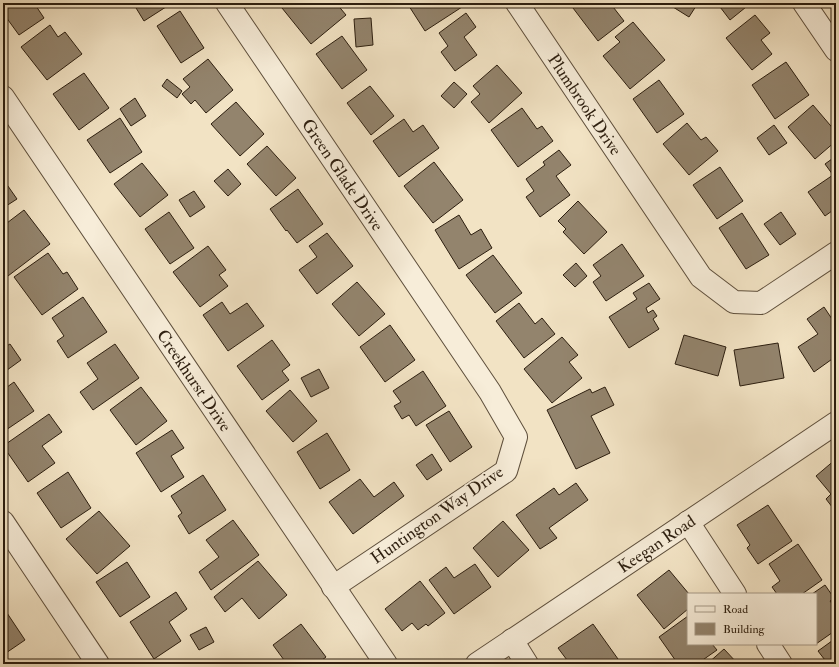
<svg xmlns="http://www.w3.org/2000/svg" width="839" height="667" viewBox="0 0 839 667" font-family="'IM FELL Double Pica',serif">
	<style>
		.building { fill: #93846d; stroke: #2c1e0f }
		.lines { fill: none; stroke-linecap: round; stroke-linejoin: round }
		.minor-casing { stroke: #5e4f3c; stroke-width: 24 }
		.tertiary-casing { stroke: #5e4f3c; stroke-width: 24 }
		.minor { stroke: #f7edd9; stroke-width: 22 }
		.tertiary { stroke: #f7edd9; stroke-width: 22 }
		.labels { text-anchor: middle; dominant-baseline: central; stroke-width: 3.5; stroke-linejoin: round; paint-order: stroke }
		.street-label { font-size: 17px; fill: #2c1e0f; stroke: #f7edd9 }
	</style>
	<rect width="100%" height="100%" fill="#f2e3c4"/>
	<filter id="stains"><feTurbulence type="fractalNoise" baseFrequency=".005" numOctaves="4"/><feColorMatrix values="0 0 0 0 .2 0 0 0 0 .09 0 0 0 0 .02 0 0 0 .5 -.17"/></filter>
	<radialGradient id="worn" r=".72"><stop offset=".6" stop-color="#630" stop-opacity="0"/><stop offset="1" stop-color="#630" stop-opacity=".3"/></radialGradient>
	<path class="building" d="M3,3H34L44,18L19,35L3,13Z
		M133,3H167L169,5L144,21Z
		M288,3H336L346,15L311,44L282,8Z
		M407,3H460L462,7L425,31Z
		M579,3H610L624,21L598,41L573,8Z
		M676,3H698L689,17L673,7Z
		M717,3H751L730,20Z
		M180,11L204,48L181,63L157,26Z
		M466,13L476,27L464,37L477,55L455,71L441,52L448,46L439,33Z
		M755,15L770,33L761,40L772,54L752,70L726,38Z
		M371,18L373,45L356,47L354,19Z
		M633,22L665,60L630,89L603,56L620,42L615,37Z
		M50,25L58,37L65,32L82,54L47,80L21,47Z
		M342,36L367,70L342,89L316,54Z
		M208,59L233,90L206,113L195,100L191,104L182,94L190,87L183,79Z
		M786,62L809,95L775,119L752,85Z
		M497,65L522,93L489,123L471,102L480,94L473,86Z
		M84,73L109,108L79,130L53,94Z
		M167,79L182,91L177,98L162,86Z
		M659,80L684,114L657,133L633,99Z
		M454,82L467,94L454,108L441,96Z
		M370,86L394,116L371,135L347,103Z
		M135,98L146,116L131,126L120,109Z
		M236,102L264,134L240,156L211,124Z
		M813,105L836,132V141L815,159L788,127Z
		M522,108L537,129L542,126L553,141L518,167L491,130Z
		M120,118L142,152L110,173L87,140Z
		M404,119L413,132L423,125L439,148L399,177L373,141Z
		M687,123L701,140L706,137L718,151L689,175L663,144Z
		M774,125L787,143L769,155L757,138Z
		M267,146L296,178L276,196L247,164Z
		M559,150L571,165L556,176L570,195L540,217L526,197L534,191L526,179L545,165L543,162Z
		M836,156V208L825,216L808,192L833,175L825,164Z
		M434,162L463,200L433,223L404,186Z
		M142,163L168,195L140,217L114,184Z
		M720,167L743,201L717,219L693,185Z
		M228,169L241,184L228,196L214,181Z
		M3,179L17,199L3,208Z
		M298,189L323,224L297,243L287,230L286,231L270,209Z
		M194,191L205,207L190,217L179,200Z
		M578,201L607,232L584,254L563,232L566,229L558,221Z
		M24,210L50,244L4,279L3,277V249L6,246L3,242V226Z
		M169,212L194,248L170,264L145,229Z
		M781,212L796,234L780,245L764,224Z
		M742,213L769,255L746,269L719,228Z
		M459,215L471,235L481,229L492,248L459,269L435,230Z
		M327,233L353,266L317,294L299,270L317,257L309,246Z
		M622,244L644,276L606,301L593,282L601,276L593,265Z
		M208,246L226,270L219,275L228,286L200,307L173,272Z
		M48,253L63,274L67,272L78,289L42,315L14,277Z
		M493,255L522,293L495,313L466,275Z
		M576,263L587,276L575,287L563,275Z
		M357,282L385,314L359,336L332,304Z
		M649,283L660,299L646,308L648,313L653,310L657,316L653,319L659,329L629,348L609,317L637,299L633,293Z
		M83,297L107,332L68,358L57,341L64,336L52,318Z
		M222,302L230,314L247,303L264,326L228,351L203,315Z
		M519,303L535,324L542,318L555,334L524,358L496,321Z
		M824,307L836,325V359L835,357L814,372L798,347L818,334L807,319Z
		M390,325L415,360L385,382L360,347Z
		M684,335L726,347L718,376L675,364Z
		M562,337L578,355L569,362L582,378L552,403L524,369Z
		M272,340L290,365L282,371L289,380L262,400L237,366Z
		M778,343L784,378L740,386L734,350Z
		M10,344L21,360L3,373V348Z
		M115,344L139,378L93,410L80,392L98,379L87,363Z
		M319,369L329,388L311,397L301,378Z
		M423,371L446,406L416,426L409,415L402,419L394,406L401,402L393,391Z
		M14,382L34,411L3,432V390Z
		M141,387L167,421L136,445L110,410Z
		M605,387L614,405L591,416L610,453L576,469L547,410L590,389L592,393Z
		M290,390L317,421L293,442L266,411Z
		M449,411L472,447L450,462L426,425Z
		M49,414L62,432L42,446L55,463L28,482L3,446Z
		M172,430L184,448L171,456L184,477L161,492L136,453Z
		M327,433L350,470L320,489L297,452Z
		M432,454L442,470L427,480L416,465Z
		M836,459V512L826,499L831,494L816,476Z
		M68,472L91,508L61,528L37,493Z
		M203,475L226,510L189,534L178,516L182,513L171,496Z
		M360,479L374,497L394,482L404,496L353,534L329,502Z
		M576,483L588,500L549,528L557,538L540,549L516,515L554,488L559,495Z
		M768,505L792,541L758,564L747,548L750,545L737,525Z
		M99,511L130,546L97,574L66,539Z
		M233,520L259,555L211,590L199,572L219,557L206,540Z
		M503,521L529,550L498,577L473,548Z
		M798,544L822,580L802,594H777L772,587L780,581L769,564Z
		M258,561L287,595L259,619L242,598L225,612L214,597Z
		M127,562L150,597L120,617L96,582Z
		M475,564L491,587L454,614L429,580L446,567L454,578Z
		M669,570L689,594L688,609L664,629L637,595Z
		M420,581L445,613L428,626L426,624L418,630L412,623L402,631L385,609Z
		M825,585L834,598L830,601L836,609V630L816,644V594H812Z
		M176,592L187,609L169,622L181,641L154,659L130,622Z
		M3,607L25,640L3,655Z
		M688,616V644H712L717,650L697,664H678L659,637Z
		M301,624L326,657L317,664H279L284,660L273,645Z
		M593,624L618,659L611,664H570L558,648Z
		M206,627L214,642L199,650L190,635Z
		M836,638V664H828L818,651Z
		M724,649L738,664H707Z"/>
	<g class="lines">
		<g class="minor-casing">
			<g id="minor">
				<path id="s1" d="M227,3L490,392L516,437L506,471L333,587"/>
				<path id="s2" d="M517,3L701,277L734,302L761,303L836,253"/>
				<path d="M804,3L836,50"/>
				<path id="s3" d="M3,97L386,664"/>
				<path d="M3,522L98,664"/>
				<path d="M688,522L735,594"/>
				<path d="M512,640L527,664"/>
				<path d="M768,644L781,664"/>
			</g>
		</g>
		<g class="tertiary-casing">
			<g id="tertiary">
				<path id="s4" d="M477,664L836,423"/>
			</g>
		</g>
		<use href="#minor" class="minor"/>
		<use href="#tertiary" class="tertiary"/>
	</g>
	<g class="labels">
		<g class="street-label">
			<text stroke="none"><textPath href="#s2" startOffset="122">Plumbrook Drive</textPath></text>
			<text stroke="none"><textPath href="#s1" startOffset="207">Green Glade Drive</textPath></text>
			<text stroke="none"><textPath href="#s3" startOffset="342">Creekhurst Drive</textPath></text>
			<text transform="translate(437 515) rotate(-35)">Huntington Way Drive</text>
			<text stroke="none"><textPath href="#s4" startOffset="216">Keegan Road</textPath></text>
		</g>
	</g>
	<rect width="839" height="667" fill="none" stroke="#f2e3c4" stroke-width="16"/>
	<rect x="4" y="4" width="831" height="659" fill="none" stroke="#2c1e0f" stroke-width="2"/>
	<rect x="8" y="8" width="823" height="651" fill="none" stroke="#2c1e0f"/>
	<rect x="687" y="593" width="130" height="52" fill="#f7edd9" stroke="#a69a88"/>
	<rect x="695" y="606" width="20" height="6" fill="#f7edd9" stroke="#a69a88"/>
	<text x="723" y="613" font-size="12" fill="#2c1e0f">Road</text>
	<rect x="695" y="623" width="20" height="12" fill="#93846d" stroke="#a69a88"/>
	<text x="723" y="633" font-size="12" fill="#2c1e0f">Building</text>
	<rect width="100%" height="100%" filter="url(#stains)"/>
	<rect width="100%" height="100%" fill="url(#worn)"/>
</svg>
